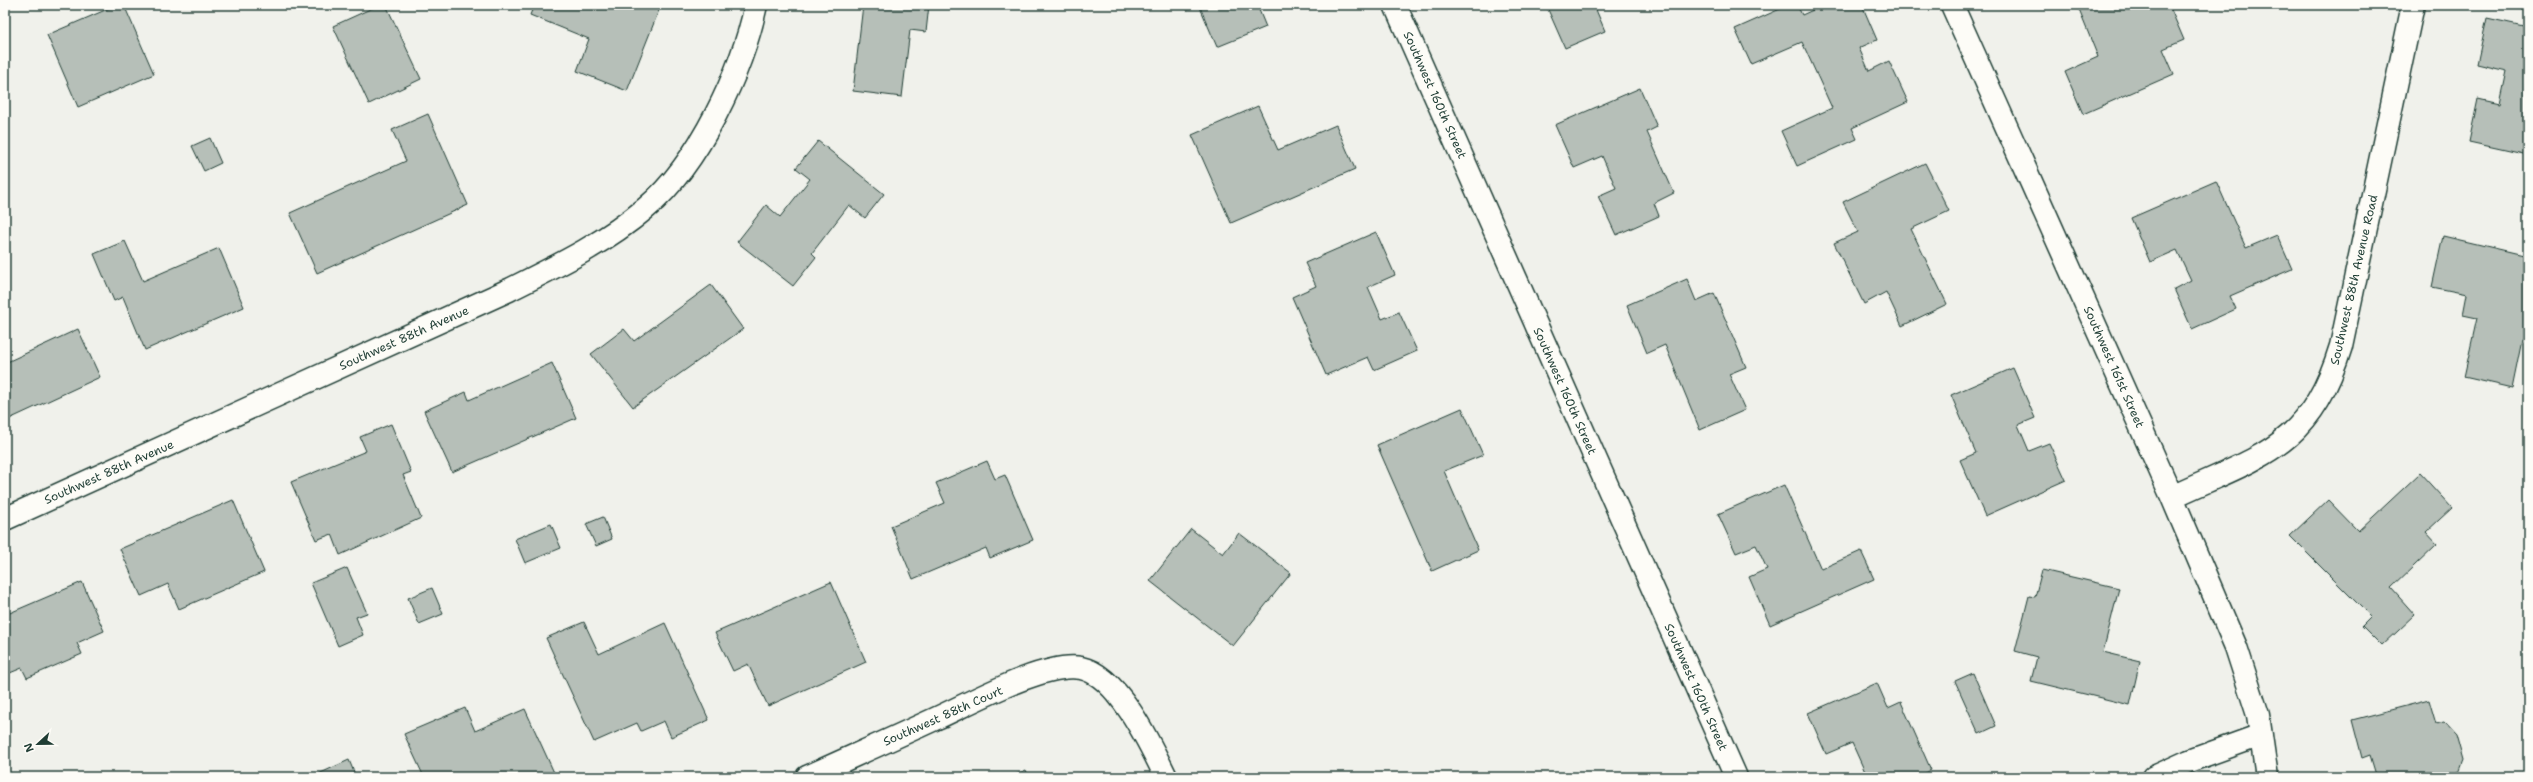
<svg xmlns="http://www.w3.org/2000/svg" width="2533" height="782" viewBox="0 0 2533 782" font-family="'Shantell Sans',sans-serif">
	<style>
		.building { fill: #b6bfb8; stroke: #1f3d34 }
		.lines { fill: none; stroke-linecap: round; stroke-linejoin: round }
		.minor-casing { stroke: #1f3d34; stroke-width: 25 }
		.minor { stroke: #fdfcf7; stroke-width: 22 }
		.labels { text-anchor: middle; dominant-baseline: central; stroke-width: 3; stroke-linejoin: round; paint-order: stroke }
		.street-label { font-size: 12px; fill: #1f3d34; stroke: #fdfcf7 }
	</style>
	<rect width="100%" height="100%" fill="#f0f1eb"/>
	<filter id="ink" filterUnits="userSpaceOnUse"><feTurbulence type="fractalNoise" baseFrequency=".025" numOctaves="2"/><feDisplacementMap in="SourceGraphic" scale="8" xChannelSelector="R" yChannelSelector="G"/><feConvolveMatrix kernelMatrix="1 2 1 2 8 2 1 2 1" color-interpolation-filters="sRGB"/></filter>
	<g filter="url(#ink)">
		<path class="building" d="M117,5H124L154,74L78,107L47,35Z
			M379,5H386L421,79L369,104L333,26Z
			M534,5H661L627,91L577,71L589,39L530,15Z
			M863,5H929L926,32L910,30L902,97L853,91Z
			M1185,5H1257L1266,27L1217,47L1199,5L1187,10Z
			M1546,5H1594L1605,31L1565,48Z
			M1789,5H1797L1802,15L1824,5H1862L1877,40L1859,48L1869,71L1889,61L1908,102L1852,128L1857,139L1797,166L1781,131L1832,108L1802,42L1751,64L1735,29Z
			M2077,5H2169L2184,40L2163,49L2174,74L2083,114L2065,72L2098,57Z
			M2487,18L2528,27V155L2469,142L2478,99L2500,104L2507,71L2477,64Z
			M1640,88L1657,127L1647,132L1674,193L1654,203L1659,216L1616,235L1598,196L1616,188L1602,156L1574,168L1555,125Z
			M1258,106L1278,150L1336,125L1355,169L1231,223L1192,135Z
			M428,114L468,205L317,273L290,213L406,161L392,130Z
			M210,138L221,163L204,171L192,146Z
			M818,141L884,194L865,218L849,205L812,253L816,257L793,286L737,242L766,205L780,217L810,179L796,168Z
			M1925,163L1949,211L1911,229L1947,304L1902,326L1886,292L1864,304L1834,243L1858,232L1843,202Z
			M2216,181L2246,248L2277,235L2292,269L2230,296L2236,309L2192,329L2174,289L2191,280L2177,250L2150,262L2131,218Z
			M1376,232L1395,275L1368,287L1382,319L1399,312L1417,351L1374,370L1368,357L1326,375L1292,297L1316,286L1305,263Z
			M2443,236L2528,256V340L2522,339L2512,388L2464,377L2477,318L2463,315L2467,294L2432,287Z
			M125,241L143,281L219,248L244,307L145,350L123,297L114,301L94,254Z
			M1687,279L1696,301L1714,293L1746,367L1729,374L1745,410L1700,430L1665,345L1647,353L1627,305Z
			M711,285L743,329L633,407L591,354L624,329L634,341Z
			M78,329L100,377L5,421V363Z
			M552,363L576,418L452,472L424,411L466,392L469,400Z
			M2013,368L2035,418L2018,425L2029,451L2049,443L2066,480L1985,516L1960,460L1976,453L1951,395Z
			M1462,408L1483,455L1444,471L1478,550L1432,571L1377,445Z
			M391,424L411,472L403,475L421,518L340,555L332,534L316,540L291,482L366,451L360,437Z
			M987,461L995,479L1005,475L1033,540L990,558L986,548L913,579L891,526L945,503L936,483Z
			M2420,473L2452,508L2426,532L2437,544L2391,588L2415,615L2382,646L2362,626L2371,617L2290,536L2328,500L2358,531Z
			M1784,485L1821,569L1861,551L1874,579L1770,625L1749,577L1767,569L1756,545L1736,553L1718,514Z
			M233,500L264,572L179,609L168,584L141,596L120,549Z
			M603,517L612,539L596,546L586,524Z
			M551,524L561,548L525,563L515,539Z
			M1191,529L1223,554L1239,533L1291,573L1233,646L1150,581Z
			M347,568L367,613L356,617L363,635L338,646L311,583Z
			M2042,570L2119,588L2103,652L2140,661L2130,705L2031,681L2037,657L2015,651L2029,596L2035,597Z
			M82,582L104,631L77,643L82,654L27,678L22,668L5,675V615Z
			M831,582L866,662L768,706L748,664L733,671L715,633Z
			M432,588L443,614L419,624L408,598Z
			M584,622L599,654L665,623L709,720L671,737L664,721L641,731L637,723L594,742L546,638Z
			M1973,673L1996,726L1979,734L1955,681Z
			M1877,683L1888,708L1901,702L1931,770L1918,777H1859L1866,774L1852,743L1826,754L1808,713Z
			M2429,700L2436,724L2444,722L2456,735L2463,760L2458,773L2450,777H2387L2385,773L2376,775L2370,755L2362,758L2352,720Z
			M465,708L475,731L525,709L556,777H424L404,734Z
			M349,760L356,777H312Z
			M1026,770L1029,777H1010Z"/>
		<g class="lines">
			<g class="minor-casing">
				<path id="minor" d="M1395,5L1736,777
					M1952,5L2172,497L2236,647L2258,715L2267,777
					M2172,497C2260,456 2310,448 2341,346L2413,5
					M5,519L509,290C557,266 605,243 646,208C699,164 742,71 756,5
					M807,777C851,757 894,738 937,718C970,703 1046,661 1081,668C1118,675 1151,746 1166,777
					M2154,777L2189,761L2261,735"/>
			</g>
			<use href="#minor" class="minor"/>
		</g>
	</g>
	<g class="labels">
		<g class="street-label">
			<text transform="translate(1435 95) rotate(66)">Southwest 160th Street</text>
			<text transform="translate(2354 280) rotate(-77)">Southwest 88th Avenue Road</text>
			<text transform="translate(404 338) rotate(-24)">Southwest 88th Avenue</text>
			<text transform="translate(2114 367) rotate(66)">Southwest 161st Street</text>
			<text transform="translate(1565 391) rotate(66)">Southwest 160th Street</text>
			<text transform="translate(109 472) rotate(-24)">Southwest 88th Avenue</text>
			<text transform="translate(1696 687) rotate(66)">Southwest 160th Street</text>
			<text transform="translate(943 716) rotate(-24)">Southwest 88th Court</text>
		</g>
	</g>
	<rect width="2533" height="782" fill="none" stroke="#fdfcf7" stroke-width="20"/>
	<rect x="10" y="10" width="2513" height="762" fill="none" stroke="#1f3d34" stroke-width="1.5" filter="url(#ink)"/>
	<g transform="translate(38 744) rotate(248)" stroke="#fdfcf7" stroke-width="3" paint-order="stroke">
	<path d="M0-3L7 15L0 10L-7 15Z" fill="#1f3d34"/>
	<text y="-6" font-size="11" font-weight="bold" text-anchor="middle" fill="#1f3d34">N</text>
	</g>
</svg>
